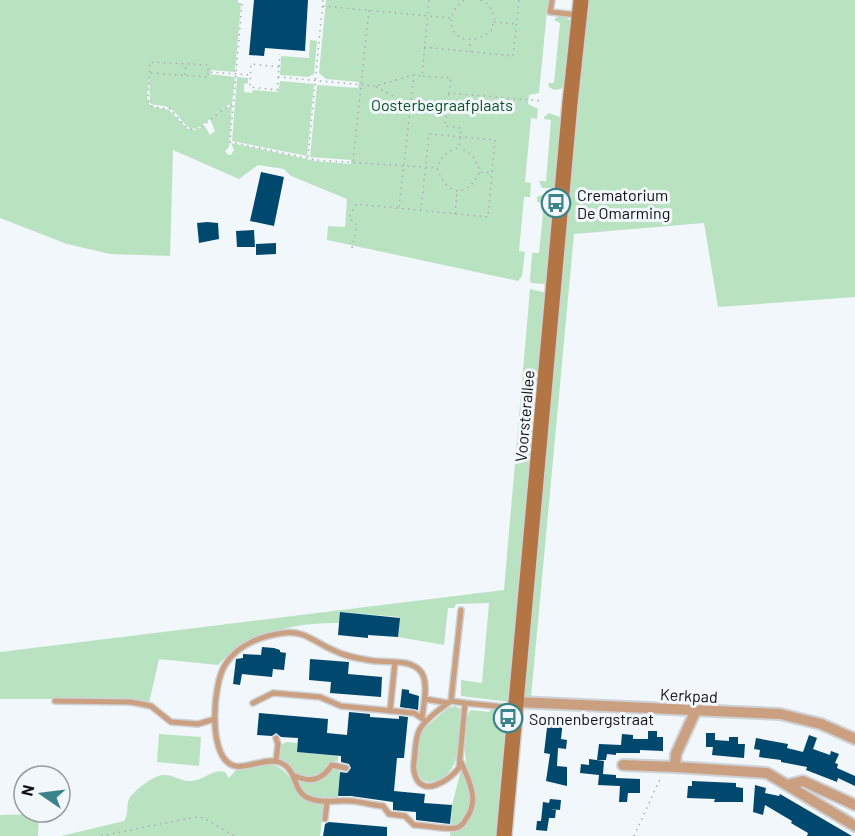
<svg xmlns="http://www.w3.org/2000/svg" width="855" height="836" viewBox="0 0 855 836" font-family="Barlow,sans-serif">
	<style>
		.green { fill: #b9e3c0 }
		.building { fill: #00486e }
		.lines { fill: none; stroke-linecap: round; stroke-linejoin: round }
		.service-casing { stroke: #ced2d6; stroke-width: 8 }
		.minor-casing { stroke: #ced2d6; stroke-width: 14 }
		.secondary-casing { stroke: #ced2d6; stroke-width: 18 }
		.path { stroke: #a8acaf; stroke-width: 1.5; stroke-dasharray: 1.5 4.5; stroke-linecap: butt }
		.service { stroke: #cba081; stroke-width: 5 }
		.minor { stroke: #cba081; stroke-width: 10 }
		.secondary { stroke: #b37544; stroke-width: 15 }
		.labels { text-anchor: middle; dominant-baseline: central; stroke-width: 6; stroke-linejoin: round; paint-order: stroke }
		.park-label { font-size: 16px; fill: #0c4f24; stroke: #f2f7fb }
		.poi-label { font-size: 16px; fill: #0e1011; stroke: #f2f7fb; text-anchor: start }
		.street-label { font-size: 16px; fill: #0e1011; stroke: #f2f7fb }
	</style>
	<rect width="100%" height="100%" fill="#f2f7fb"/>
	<path class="green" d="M0,0H238V3H241L235,72L211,70L210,74L235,77L232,104C216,108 207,128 191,129C182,124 179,113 169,108C163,104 156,107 150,103L149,77L147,97L149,104L153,107L169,110L188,129L196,130L204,125L210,135L215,131L210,119L222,109L232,106L229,147L225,151L228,155H231L234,150L231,143L316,161L351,164V160L310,157L317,85L358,88L359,82L326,79L319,73L326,0H548L539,93L529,95L528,104L538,109L537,119L531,118L525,182L531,183L530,197H524L519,251L525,252L522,276L518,281L327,240L328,226L345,227L347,199L291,176L284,169L258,165L239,179L173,150L170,256L110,254L67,244L0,218Z
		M581,0H855V297L718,307L704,223L574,234L531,697H523Z
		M558,16L566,17L572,22L567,83L561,89L554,90L549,87L548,83H554L560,23L554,20Z
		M310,40L317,41L314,74L308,77L280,75L281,56L309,58Z
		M237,77L248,78V83L244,84V92L252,93L253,90L278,92L280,81L314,84L307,156L232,141Z
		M549,113L560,117L562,120L558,182L554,188H542L539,181H546L551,120L544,119V117Z
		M542,195L554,198L549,282L546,284L531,283L530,280L532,253H539L544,203L537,202V197Z
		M530,289L547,293L511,702L461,696V680L482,683L489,603L456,604L454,608H448L444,645L398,637L399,617L341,612L339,623C296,622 248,633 218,665L159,659L149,703L133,699H0V652L504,590Z
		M455,706L461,709C459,731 463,768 440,779C434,782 429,783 422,780L417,770L420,732L448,708Z
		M493,708L511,710L499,836H450L452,805L461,770H467C465,755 461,721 471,710L489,712Z
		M159,734L201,737L199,766L157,762Z
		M286,742L297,743V752L338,756V761L333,762L317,778L301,777L278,758C279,750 279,745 286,742Z
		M270,764C289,768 293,786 304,800L324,804L320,836H61L124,821C129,814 126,806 129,799C133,791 154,775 163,775C172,774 181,781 190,781C203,781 213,768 225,772L229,778L236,770Z
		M335,766H340L338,797C319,797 307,801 298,782C323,781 317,784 335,766Z
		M39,814L38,836H0V815Z"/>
	<path class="building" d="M254,0H308L305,51L265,48L264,56L249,55Z
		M261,172L284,177L274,226L250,221Z
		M207,222L218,223L219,239L199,243L197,223Z
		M254,230L255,247H237L236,231Z
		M276,243V254L256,255V244Z
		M340,612L400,618L398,637L368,635V638L338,635Z
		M262,647L274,648L280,650V652L286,653L284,670L273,669L272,677L242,674L240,685L233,684L236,659L243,658V654L261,655Z
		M310,659L349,662L348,674L382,677L381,697L330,693L331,682L309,680Z
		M402,689L409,690V693L419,696L418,710L400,707Z
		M349,712L370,714V717L399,719V716L408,717L404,758H397L394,791L425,794L424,803L452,805L450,824L416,820V812L393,810V802L351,796H338L340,772L347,773L351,768L349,764L341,762V756L297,752L298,738L281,737L276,733L272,736L257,735L259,713L328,719L327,733L347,735Z
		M548,719L563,720L561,739L567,740L566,749L558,748L557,766L567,767V786L546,781L550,754L544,753Z
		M648,731H657V737H663V751L640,750V753H616V755L607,754L606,760H597L599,744L621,745L622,734L633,735V739H648Z
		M706,733H715V740L729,741V737H738V744H745L744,758L712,755L713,747H706Z
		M809,735L817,738L813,749L830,755L831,751L839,754L835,763L838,764L837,768L855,776V786L838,778L837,782L806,770L807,767L781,762V760L759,757L760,750L754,749L756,738L788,744L787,748L803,752Z
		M589,759L604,761L603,774L616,775V778L640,779V793H628L627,802H619L620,786L598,785L599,775L580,773L581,764L589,765Z
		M692,781L736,783V787L743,788V802H714L715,799L687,798L688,786H692Z
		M755,785L766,788L765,793L779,796L780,794L852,836H807L808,833L791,823L792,821L765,805L763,815L753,812Z
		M550,799L561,800L560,810L549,809L556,810L555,818H549L547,831L536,830L537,821H541L543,802L549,803Z
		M329,822L387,827V836H323L325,824Z"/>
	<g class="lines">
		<g class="service-casing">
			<path id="service" d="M552,0L550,12L578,15
				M425,699L448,703
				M55,701L131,702L151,706L171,722L198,724L215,719
				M451,701L461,610
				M253,703L273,693L320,697L341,706L414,713L423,719
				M465,703L451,701C441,708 426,719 420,729C416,736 416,744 415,752C415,759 412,768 415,775C423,799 450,779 459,768L465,703L515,708
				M390,711L395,662
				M422,718C426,688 433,663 395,662C386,661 377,662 368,660C356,658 344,656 333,650C314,642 305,630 283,633C261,636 237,645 225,665C213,684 208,751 230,764C242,772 264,757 279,762C298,769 292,789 306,797C319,804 337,800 351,801C362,802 372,805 383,806L389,814L405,816L414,825C426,825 446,830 456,828C461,827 464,823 466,819C480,800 469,781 461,762
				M276,761L278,744L276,738
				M295,776C311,783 322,780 332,765L346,768
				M325,819L327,801"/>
		</g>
		<g class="minor-casing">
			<path id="minor" d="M517,702L780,714L821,724L855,739
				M696,710L676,754L675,767L767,773L855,826
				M623,765L675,767
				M787,785L803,781L855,805"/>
		</g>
		<g class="secondary-casing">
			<path id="secondary" d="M504,836L570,103L581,0"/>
		</g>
		<path class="path" d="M429,0L422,76L414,75L375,86L410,106L447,109L449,93
			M464,0C436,20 458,56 491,31L495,17L488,4L480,0
			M242,4L230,142L316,160L437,168
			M323,6L450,18
			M494,22L516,24
			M424,47L513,56L519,0
			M470,52V42
			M279,67L251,64L250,87L277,90L280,54
			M151,73L208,77V73
			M185,75L186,64
			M423,76L451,78L449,93L543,101
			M278,77L375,86
			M232,105C216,109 205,132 188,129L170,109L153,107L149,103L148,96L150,62L208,65V72L251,75
			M447,110L445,126L461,128L459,148C447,151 441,156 437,168C447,196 466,199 480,172C476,159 472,152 459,148
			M308,157L323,0
			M353,161L369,10
			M481,172L491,173
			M399,207L414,75
			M455,214L457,192
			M352,248L357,225L349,218L356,204L488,217L495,140L429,134L421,210
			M101,836L195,817L204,818L234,836
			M634,836L661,777"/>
		<use href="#service" class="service"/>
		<use href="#minor" class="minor"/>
		<use href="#secondary" class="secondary"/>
	</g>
	<defs>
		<g id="bus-ring" transform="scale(1.5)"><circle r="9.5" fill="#f2f7fb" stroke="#3b838a" stroke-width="1.5"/><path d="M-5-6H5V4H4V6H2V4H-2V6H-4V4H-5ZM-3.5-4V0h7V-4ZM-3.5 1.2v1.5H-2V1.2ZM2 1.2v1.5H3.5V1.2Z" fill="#3b838a"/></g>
	</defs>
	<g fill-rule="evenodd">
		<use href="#bus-ring" x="556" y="203"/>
		<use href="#bus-ring" x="508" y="718"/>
	</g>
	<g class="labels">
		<g class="park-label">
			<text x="442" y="104">Oosterbegraafplaats</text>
		</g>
		<g class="poi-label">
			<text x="577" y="194">Crematorium<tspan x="577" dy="18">De Omarming</tspan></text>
			<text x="529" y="718">Sonnenbergstraat</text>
		</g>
		<g class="street-label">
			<text transform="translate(524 416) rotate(-85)">Voorsterallee</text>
			<text transform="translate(689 695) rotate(3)">Kerkpad</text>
		</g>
	</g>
	<g transform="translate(42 794) rotate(284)"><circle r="28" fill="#f2f7fb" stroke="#979b9d" stroke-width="1.5"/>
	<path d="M0-4.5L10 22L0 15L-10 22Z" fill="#3b838a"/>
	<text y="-9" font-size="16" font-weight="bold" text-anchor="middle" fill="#0e1011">N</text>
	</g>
</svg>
